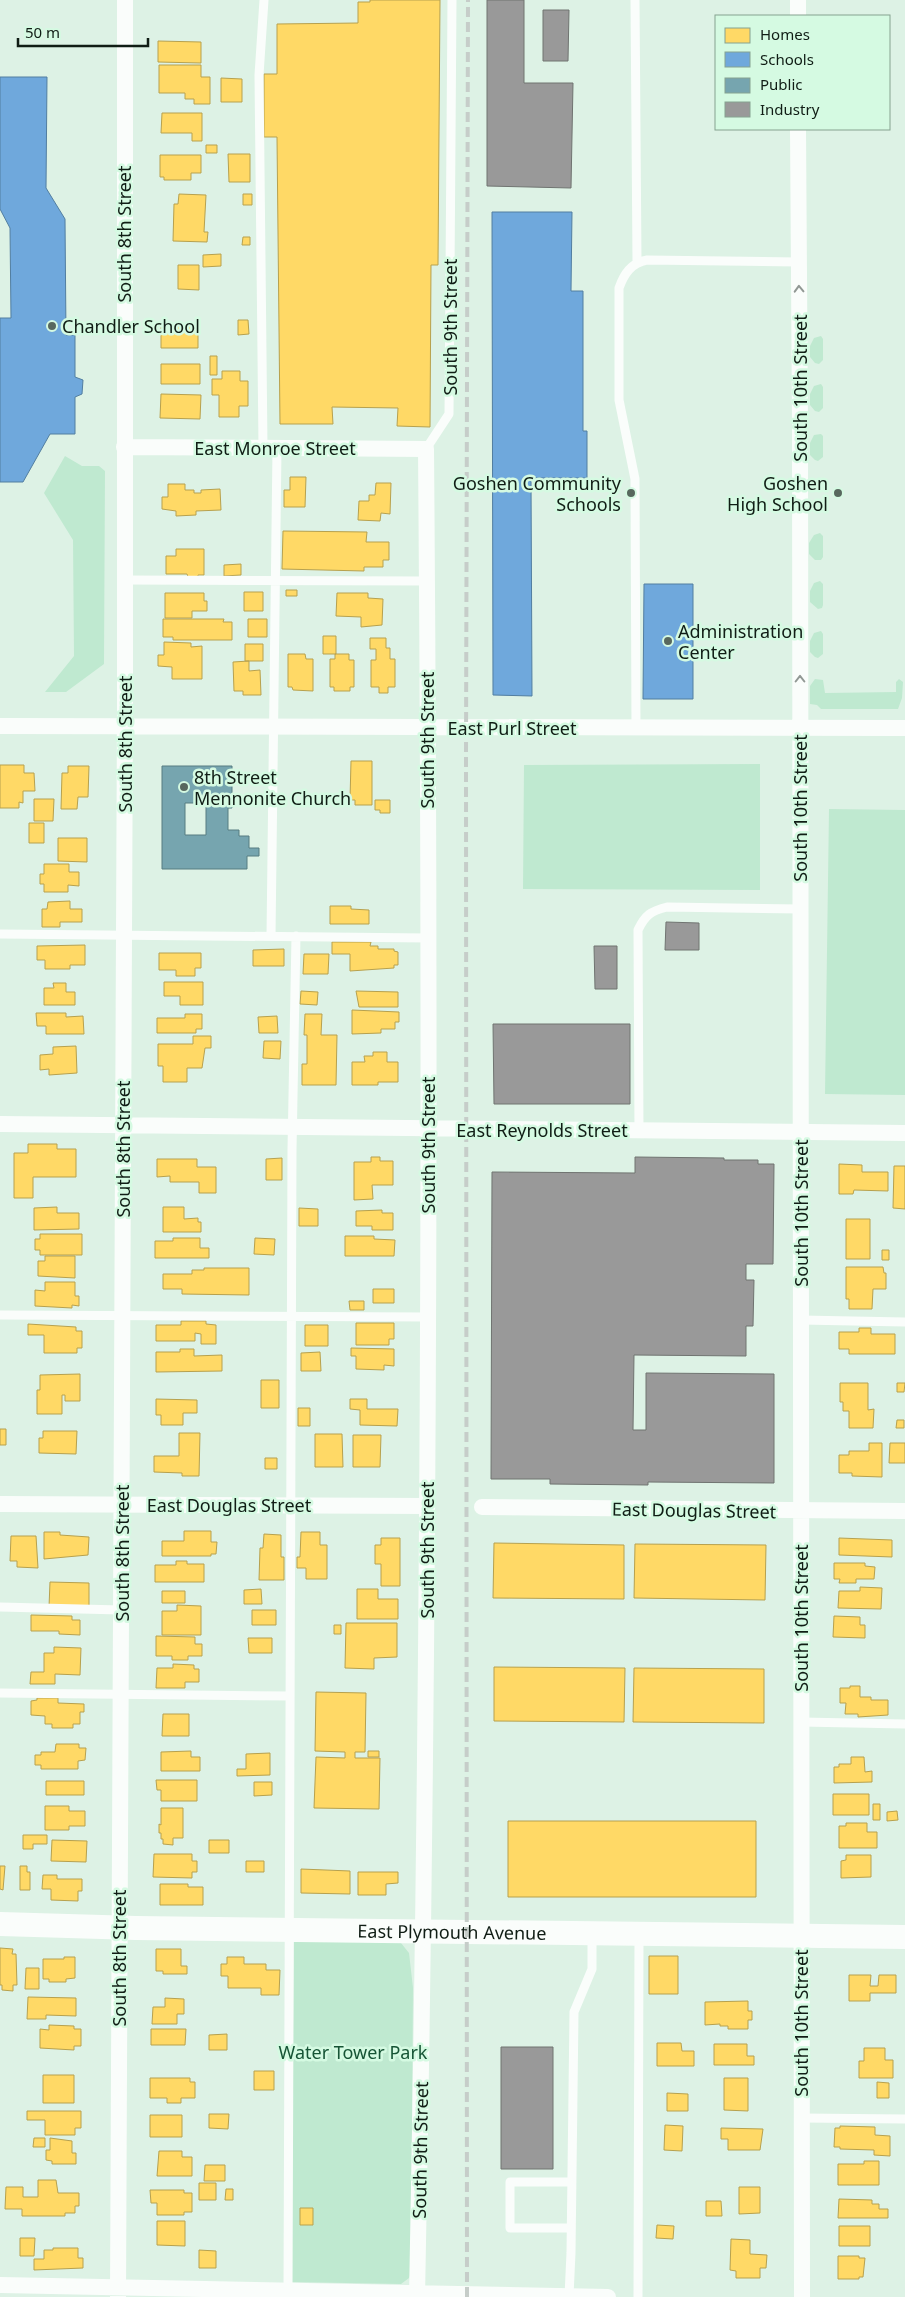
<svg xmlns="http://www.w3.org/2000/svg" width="905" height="2297" viewBox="0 0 905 2297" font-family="'Noto Sans',sans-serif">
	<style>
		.green { fill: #bfe9d0 }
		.homes { fill: #ffd966; stroke: #b7a14e }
		.schools { fill: #6fa8dc; stroke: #527ea0 }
		.public { fill: #76a5af; stroke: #577c81; fill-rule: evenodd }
		.industry { fill: #999; stroke: #707471 }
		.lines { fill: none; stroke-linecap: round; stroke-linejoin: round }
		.service { stroke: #fafdfb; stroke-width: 9 }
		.minor { stroke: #fafdfb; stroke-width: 16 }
		.secondary { stroke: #fafdfb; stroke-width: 24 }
		.rail { stroke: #c6cdc9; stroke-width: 4; stroke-dasharray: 10 5; stroke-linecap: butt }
		.oneway { stroke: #919894 }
		.poi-dot { fill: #58685e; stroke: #d5fae2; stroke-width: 2 }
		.labels { text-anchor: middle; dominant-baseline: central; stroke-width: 5; stroke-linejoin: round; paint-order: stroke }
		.street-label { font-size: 18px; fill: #101d15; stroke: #d5fae2 }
		.poi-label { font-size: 18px; fill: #101d15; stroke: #d5fae2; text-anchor: start }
		.park-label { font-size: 18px; fill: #165435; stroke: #d5fae2 }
	</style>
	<rect width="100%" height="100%" fill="#ddf2e5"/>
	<path class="green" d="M821,336L823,339V360L819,364L815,363L810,357V346L814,338Z
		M821,384L823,387V408L819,412L815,411L810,405V394L814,386Z
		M821,434L823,436V457L818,461L815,460L810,455V443L814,435Z
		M65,456L82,466H99L105,471L104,664L66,692H45L74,656L73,540L44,493Z
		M820,533L823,536V557L821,560H815L809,554V543L814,535Z
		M820,581L823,584V605L822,608L818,609L810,602V591L814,583Z
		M821,631L823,634V654L818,658L815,657L810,652V641L814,633Z
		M815,679L823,680L825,693L896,692V682L899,679L903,682L902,698L898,709H821L817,705L810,704V686Z
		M760,764V890L523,889L524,765Z
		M829,809L905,810V1095L825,1094Z
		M294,1940L401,1943L409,1953L413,1988L411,2273L409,2278L401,2284L291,2282Z"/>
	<path class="homes" d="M370,0H440L438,265H431L430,427L397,426L398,408L332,407L333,424H280L277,137H264V74H277V24L358,23V2H370Z
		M158,41L201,42V63L158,62Z
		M159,65H201V77H210V104H194V99H185V93H159Z
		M221,78L242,79V102H221Z
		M162,113H202V141H192V133H161Z
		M206,145H217V153H206Z
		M228,154H250V182H229Z
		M160,155H201V173H191V180H164V177H160Z
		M179,194L206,195L204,232H208L207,242L173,241L174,204H178Z
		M243,194H252V205H243Z
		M243,237H250V245H242Z
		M221,254V266L203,267V255Z
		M178,265H199V290L178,289Z
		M238,320H248L249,334L238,335Z
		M161,326H198V348H161Z
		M210,356H217V375H210Z
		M161,364H200V384H161Z
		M222,371H240V381H248V406H239V417H219V395H212V379H222Z
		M161,394L201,395L200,419L160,418Z
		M290,477H306L305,507H284V490H290Z
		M376,483H391L390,514L381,513L380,521L358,520L359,501H369V495H375Z
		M168,484H185V490H194V493H201V490L220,489L221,510L196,511V515L176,516V511L162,509V497H168Z
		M283,531L367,532L366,542H389V560H383V567H364V571L282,569Z
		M176,549H204V575H198V577H188L187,574H166V556H176Z
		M241,564V575L224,576V565Z
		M286,590H297V596H286Z
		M244,592H263V611H244Z
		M165,593H204V601H207V611H192V618H165Z
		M337,593H368V598L383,599L382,625L361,627V617L336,616Z
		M163,619H224L223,622H232V640H173V637H163Z
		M248,619H267V637H248Z
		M323,636H336V654H323Z
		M370,638H386V648H390V659H395V687H388V693H379V687H371V660H376V649H370Z
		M164,642L191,643V647L202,646V679H172V667L158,666V655H164Z
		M245,644H263V661H245Z
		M288,654H305L306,659H313V691L293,690L292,687H288Z
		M335,654H349V660H354V687H350V691H334V687H330V659H335Z
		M249,661V671L260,670L261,695H243V691H234L233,662Z
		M351,761H372V805H355V800H350Z
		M0,765H24V773H34L35,791H23V803L19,802V808H0Z
		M68,766H89L88,797H78L77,809H61L62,773H68Z
		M34,799H54L53,821H34Z
		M375,800H390V813H380V810H375Z
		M29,823H44V843H29Z
		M58,838H87V862L58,861Z
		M44,864H69V872H79V886L68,885V892H44V884H40V874H44Z
		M70,901V909H82V922H60V927H42V909H47L48,902Z
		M330,906H351V909L369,910V924H330Z
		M332,942H371L370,946H378V949H394V951L398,952V965H394V968L350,971V954H332Z
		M85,945V965H70V969H45V960H37V946Z
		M284,949V966H253V950Z
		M159,953H201V968H195V976H176V970H159Z
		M304,954H329L328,974H303Z
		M164,982H203V1005H180V996H164Z
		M53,983H66V992H75V1005H44V988H54Z
		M301,991L318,992L317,1005L300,1004Z
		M356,991L398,992V1007H359Z
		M352,1010L399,1012V1022H395V1029H381V1033L352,1034Z
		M36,1013H66V1017L83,1016L84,1034H46V1026H37Z
		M185,1014H202V1029H196V1033H157V1018H185Z
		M305,1014H322L321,1035H337L336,1085H302V1064H307V1035H304Z
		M277,1016L278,1033H259L258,1017Z
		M193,1036H211V1048H205L202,1068H187V1082H163V1066H158V1044H193Z
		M264,1041H281L280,1059L263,1058Z
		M76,1046L77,1073L49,1075V1069L40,1070V1055L53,1054V1047Z
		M373,1052H387V1062H398V1082H378V1085H352V1062H365L364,1056H373Z
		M28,1144H57V1149H76V1177H33V1198H14V1153H28Z
		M371,1157H380V1161H393V1185H372L373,1199L354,1200V1162H371Z
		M282,1158V1180H266V1159Z
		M157,1159H197V1167H216V1193H199V1182H170V1176L157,1177Z
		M839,1164L862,1165V1172H888V1191L854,1190L853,1194H839Z
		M894,1166H905V1209L893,1208Z
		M57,1207V1213H79V1229L34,1230V1208Z
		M163,1207H184V1219L198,1218V1222H201V1232H163Z
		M299,1208L318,1209V1226H299Z
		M382,1210V1213H393V1230H372V1226H356V1211Z
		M846,1219H870V1259H846Z
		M40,1234H82V1255H40V1250H35V1239H40Z
		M345,1236H374V1239L395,1240L394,1256H345Z
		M173,1238H200V1248H209V1258H155V1241H173Z
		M255,1238L275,1239L274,1255L254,1254Z
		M882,1250H889V1260H882Z
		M45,1256H75V1278L38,1276V1261H45Z
		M846,1267H883L884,1273H886V1289H873L872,1309H849V1299H846Z
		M204,1268H249V1295L182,1294V1289H163V1274H192V1270H204Z
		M45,1282H75V1296H79V1306L72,1305V1308L35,1306V1290L45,1291Z
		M373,1289H394V1303H373Z
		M349,1301H364V1310H350Z
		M181,1321H206V1324L216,1325V1344H201V1334L195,1333V1341H156V1325H181Z
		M356,1323H394V1339H389V1345H356Z
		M28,1324L76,1327V1331H82V1348H77V1353H44V1335H28Z
		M305,1325H328V1346H305Z
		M859,1328H871V1334H895V1354H849V1349H839V1332H859Z
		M351,1348L394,1349V1366L384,1365V1370L356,1369V1356H351Z
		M180,1349H194V1356L222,1355V1371L156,1372V1352H180Z
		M320,1352L321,1371H301V1353Z
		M80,1374V1401H65V1395H62V1414H37V1390H40V1375Z
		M261,1380H279V1408H261Z
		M840,1383H868V1410L874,1409L873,1428H849V1411H843V1402H840Z
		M897,1383H905L904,1392H897Z
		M156,1399L197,1400V1413H183V1425H161V1415H156Z
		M350,1399H367V1409H398L397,1426L360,1425V1410L350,1409Z
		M298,1408H310V1426H298Z
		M897,1420H904V1428H896Z
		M0,1429H6V1445H0Z
		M43,1431H77L76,1454L39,1453V1438H43Z
		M179,1433H200L199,1476H182V1473L154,1472V1456H179Z
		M315,1434H342L343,1467H315Z
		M353,1435H381L380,1467H353Z
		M869,1443H882V1477L852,1476V1473H839V1455H849V1451H869Z
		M890,1443H905V1463H889Z
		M265,1458H277V1469H265Z
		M184,1531H211V1542H217L216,1554H211V1556H162V1541H184Z
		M44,1532H60V1535L89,1537L88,1555L44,1559Z
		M301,1532H320V1545H327V1579H306V1568H297V1557H300Z
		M264,1534L281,1535V1557H284V1580H259L260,1548H263Z
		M11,1536H36L38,1568L17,1567V1561H10Z
		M381,1538H400V1586H381V1564H375V1545H381Z
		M839,1538L892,1540V1557L839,1555Z
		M494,1543L624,1545V1599L493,1598Z
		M635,1544L766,1545L765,1600L634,1598Z
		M176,1561H187V1564H204V1582H155V1565H176Z
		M834,1563H865V1566L875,1567L874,1579H856V1583H839L840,1579H834Z
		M50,1582L89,1583V1607H49Z
		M860,1587L882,1588L881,1609L838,1608L839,1591H860Z
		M261,1589L262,1604H244V1590Z
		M357,1589H378V1599H398V1619H357Z
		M162,1591H185V1603H162Z
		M177,1605L201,1606V1635H162V1611H177Z
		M252,1610H276V1625H252Z
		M31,1615L72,1616V1620H80V1635L59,1634V1631H31Z
		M834,1616L860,1617V1625H865V1638L833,1637Z
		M346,1623H397V1657L374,1658V1669L345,1668Z
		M334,1625H341V1634H334Z
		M156,1636L195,1637V1644H202V1656H188V1660H172V1656H156Z
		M248,1638H272V1653H249Z
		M54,1647L81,1648L80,1675L55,1674V1684H30L31,1672H44V1653H54Z
		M173,1664L194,1665V1669H199V1682H185V1688H156L157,1668H173Z
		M494,1667L625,1668L624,1722L494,1721Z
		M634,1668L764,1669V1723L633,1722Z
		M850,1686H860V1697H871V1700H888V1715L858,1717V1714H845L846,1703H840V1688H850Z
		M316,1692L366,1693L365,1752H355V1758H380L379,1809L314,1808L316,1757L345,1758V1752L315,1751Z
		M37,1698H58V1703L84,1704V1712H80V1724H73V1728H52V1724H45V1716L31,1715V1701L37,1700Z
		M163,1714H189V1736H162Z
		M56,1744H79V1748H86L85,1760L78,1761V1769H41V1765H35V1755H41V1752H55Z
		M191,1751V1757H200V1771H161V1752Z
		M368,1751H379V1757H368Z
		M270,1753V1775L237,1776V1769H246V1754Z
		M851,1757H864L865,1772L872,1771V1782L834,1783V1767H839V1764H851Z
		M156,1780H197V1801H161V1790H157Z
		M46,1781H84V1795H46Z
		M254,1782H272V1795L254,1796Z
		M833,1794H869V1815H833Z
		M873,1804H880V1820H873Z
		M45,1806H69V1811H85V1826H69V1830H45Z
		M161,1808H183V1838H173V1845L163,1844V1839H161V1833H159V1824L161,1825Z
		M897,1811L898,1820L887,1821V1812Z
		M508,1821H756V1897H508Z
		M846,1823H867V1832H877V1848H839V1826H846Z
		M23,1835H47V1844H33V1849H23Z
		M52,1840L87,1841L86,1862L51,1861Z
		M209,1840H229V1853H209Z
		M154,1854H192V1861H197V1872H192V1878L153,1877Z
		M846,1855H871V1877L841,1878V1861L846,1860Z
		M246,1861H264V1872H246Z
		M0,1866H5L3,1890L0,1889Z
		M20,1866H27V1872H30V1890H20Z
		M301,1869L350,1871V1894L301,1893Z
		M358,1872H398V1883L386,1884V1895H358Z
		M43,1875H57V1879H82V1891H78V1901L51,1900V1889H42Z
		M160,1884H188V1887H203V1905H160Z
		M0,1948L13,1949L12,1954H16L17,1985H13V1991L2,1990V1985H0Z
		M156,1949H181V1966H187V1974H163V1971H156Z
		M649,1956H678V1994H649Z
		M64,1957H75V1978L66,1979V1982H49V1979H43V1959H64Z
		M227,1957H244V1964H266V1970H280L279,1995H261V1988H228V1976H221V1964H227Z
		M26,1968H39V1989H25Z
		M849,1975H871L870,1986H878L879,1975H896V1993H870V2001H849Z
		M28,1997L76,1998V2016L46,2015V2019H27Z
		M165,1998L184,1999V2014H177V2024H152L153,2007H165Z
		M748,2001V2011H752V2020H748V2029H728V2026H720V2024L705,2025V2002Z
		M49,2025L74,2026V2029H81V2046H74V2050L40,2048V2029L49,2030Z
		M151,2029H186L185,2045H151Z
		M227,2034V2050H209V2035Z
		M657,2043H681L682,2051H694V2066H657Z
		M714,2044H747V2056H754V2065H714Z
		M864,2048H885V2060H893V2078H859V2061H864Z
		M254,2071H274V2090H254Z
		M43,2075H74V2103H43Z
		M150,2078H190V2082H195V2098H181V2103H167V2098H150Z
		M724,2078H748V2111L724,2110Z
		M877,2082L889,2083V2098H877Z
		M667,2093L688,2094V2111H667Z
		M27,2111H81V2128H75V2135H45V2120H27Z
		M209,2114H229L228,2129L209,2128Z
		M150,2115H182V2137H150Z
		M665,2125L683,2126L682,2151L664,2150Z
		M840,2126L875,2127V2135L890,2136V2156L874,2155V2150L840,2149V2147H834L835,2128H840Z
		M721,2128L763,2129L760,2150H728V2139H721Z
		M34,2138H45V2147H33Z
		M50,2138L72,2141V2153H76V2164H52V2161L46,2160V2150H50Z
		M159,2151H182V2157H192V2176H157Z
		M864,2161H879V2185H838V2164H864Z
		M205,2165H225V2181H204Z
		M38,2180H56L58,2193H79V2206H75V2213H65V2216H22V2209H5L6,2187H23V2197H38Z
		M199,2183H216V2200H199Z
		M739,2187H760V2213L739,2214Z
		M226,2189H233V2200H225Z
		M150,2190H184V2193H192V2212H184V2215H157V2203H151Z
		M839,2199L872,2200V2204H879V2209H888V2218H838Z
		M706,2201H721L722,2216H706Z
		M300,2208H313V2225H300Z
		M157,2221H185V2246L157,2245Z
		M657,2225L674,2226L673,2239L656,2238Z
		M839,2226H870V2246H839Z
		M20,2238H35L34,2256H20Z
		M731,2239L750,2240V2254L767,2255L766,2268H760V2278H736V2271L730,2270Z
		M53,2248H78V2258H83V2268L34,2270V2259H44V2250H53Z
		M199,2250L216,2251V2268H199Z
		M838,2256H859V2258H865L863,2277H859V2279H838Z"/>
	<path class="schools" d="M0,77H47L46,188L65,219L66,335H75V377L83,380L82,394L75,397V434H50L23,482H0V318H11L10,228L0,209Z
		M492,212H572L571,291H583V431H587V478H531L532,696L493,695Z
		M644,584H693V699H643Z"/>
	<path class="public" d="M162,766H232V808H228V830H239V836H249V848H259V856H247V869H162ZM185,803H206V835H185Z"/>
	<path class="industry" d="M487,0H524V83H573L571,188L487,186Z
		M543,10H569L568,61H543Z
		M666,922L699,923V950H665Z
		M594,946H617V989H595Z
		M493,1024H630V1104H494Z
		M635,1157L724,1158V1160H758V1164H774L773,1264H746V1280H754L753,1326H746V1356L634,1355L633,1430H646V1373L774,1374V1483L648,1482V1485L550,1484V1479H491L492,1172L635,1173Z
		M501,2047H553V2169H501Z"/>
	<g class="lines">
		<path class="service" d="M635,0L637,262
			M263,447L259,75L264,0
			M426,449L449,414L452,0
			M124,580L427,581
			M636,727L635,479L619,400V288C624,274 631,263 647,260L798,262
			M0,934L428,938
			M271,936L277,448
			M639,1131L638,930C645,915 651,911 667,907L801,909
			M0,1315L428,1317
			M801,1320L905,1322
			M0,1607L121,1610
			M0,1693L290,1696
			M801,1722L905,1724
			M802,2118L905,2119
			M571,2228H510V2182H572
			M288,2294L292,1150L296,936
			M569,2296L571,2253L574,2012L592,1969V1933
			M638,2297L639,1934"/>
		<path class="minor" d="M798,0V16
			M798,129L800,422L802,2297
			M124,447L426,449C431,1065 429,1681 417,2297
			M0,726L905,728
			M0,1124L905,1133
			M0,1504L427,1506
			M482,1507L905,1511
			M0,2285L608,2297
			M118,2297L125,709V0"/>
		<path class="secondary" id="s1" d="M0,1924L136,1928L905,1937"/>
		<path class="rail" d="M467,2297L466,757L468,0"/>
	</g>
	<defs><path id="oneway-chevron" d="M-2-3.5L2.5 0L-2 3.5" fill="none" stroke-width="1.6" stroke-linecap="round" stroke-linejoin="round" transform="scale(1.25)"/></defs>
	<g class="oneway">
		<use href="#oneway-chevron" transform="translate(799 289) rotate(-92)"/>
		<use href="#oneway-chevron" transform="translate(800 679) rotate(-90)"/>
	</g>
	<g class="poi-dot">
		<circle cx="52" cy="326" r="5"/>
		<circle cx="631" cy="493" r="5"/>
		<circle cx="838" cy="493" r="5"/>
		<circle cx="668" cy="641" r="5"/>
		<circle cx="184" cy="787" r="5"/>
	</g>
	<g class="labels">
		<g class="street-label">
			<text transform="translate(124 234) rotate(-90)">South 8th Street</text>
			<text transform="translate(450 327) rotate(-90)">South 9th Street</text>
			<text transform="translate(800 388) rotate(-90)">South 10th Street</text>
			<text x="275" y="448">East Monroe Street</text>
			<text x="512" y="728">East Purl Street</text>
			<text transform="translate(427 740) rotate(-90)">South 9th Street</text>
			<text transform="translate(125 744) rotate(-90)">South 8th Street</text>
			<text transform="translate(800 808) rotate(-90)">South 10th Street</text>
			<text x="542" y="1130">East Reynolds Street</text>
			<text transform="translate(428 1145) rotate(-90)">South 9th Street</text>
			<text transform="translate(123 1149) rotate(-90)">South 8th Street</text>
			<text transform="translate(801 1213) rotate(-90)">South 10th Street</text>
			<text x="229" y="1505">East Douglas Street</text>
			<text transform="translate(694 1510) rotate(1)">East Douglas Street</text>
			<text transform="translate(427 1550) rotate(-90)">South 9th Street</text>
			<text transform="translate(122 1553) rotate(-90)">South 8th Street</text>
			<text transform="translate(801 1618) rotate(-90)">South 10th Street</text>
			<text stroke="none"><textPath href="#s1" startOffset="452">East Plymouth Avenue</textPath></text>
			<text transform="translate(119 1958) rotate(-90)">South 8th Street</text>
			<text transform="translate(801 2023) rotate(-90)">South 10th Street</text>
			<text transform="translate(420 2150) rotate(-89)">South 9th Street</text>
		</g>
		<g class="poi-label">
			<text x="62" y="326">Chandler School</text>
			<text x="621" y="483" text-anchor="end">Goshen Community<tspan x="621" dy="21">Schools</tspan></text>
			<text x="828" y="483" text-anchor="end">Goshen<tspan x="828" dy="21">High School</tspan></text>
			<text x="678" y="631">Administration<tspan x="678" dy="21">Center</tspan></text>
			<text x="194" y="777">8th Street<tspan x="194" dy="21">Mennonite Church</tspan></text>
		</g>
		<g class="park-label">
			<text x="353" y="2052">Water Tower Park</text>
		</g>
	</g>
	<rect x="715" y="15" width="175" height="115" fill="#d5fae2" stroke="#86a290"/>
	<rect x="725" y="28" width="25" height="15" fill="#ffd966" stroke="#86a290"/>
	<text x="760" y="40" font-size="15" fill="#101d15">Homes</text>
	<rect x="725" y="52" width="25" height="15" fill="#6fa8dc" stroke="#86a290"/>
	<text x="760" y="65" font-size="15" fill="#101d15">Schools</text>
	<rect x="725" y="78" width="25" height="15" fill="#76a5af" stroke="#86a290"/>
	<text x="760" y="90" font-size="15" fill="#101d15">Public</text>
	<rect x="725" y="102" width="25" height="15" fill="#999999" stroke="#86a290"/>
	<text x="760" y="115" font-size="15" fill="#101d15">Industry</text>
	<path d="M18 38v8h130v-8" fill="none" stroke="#101d15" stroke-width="2.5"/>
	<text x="25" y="38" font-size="15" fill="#101d15" stroke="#d5fae2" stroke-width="4" paint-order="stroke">50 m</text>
</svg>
